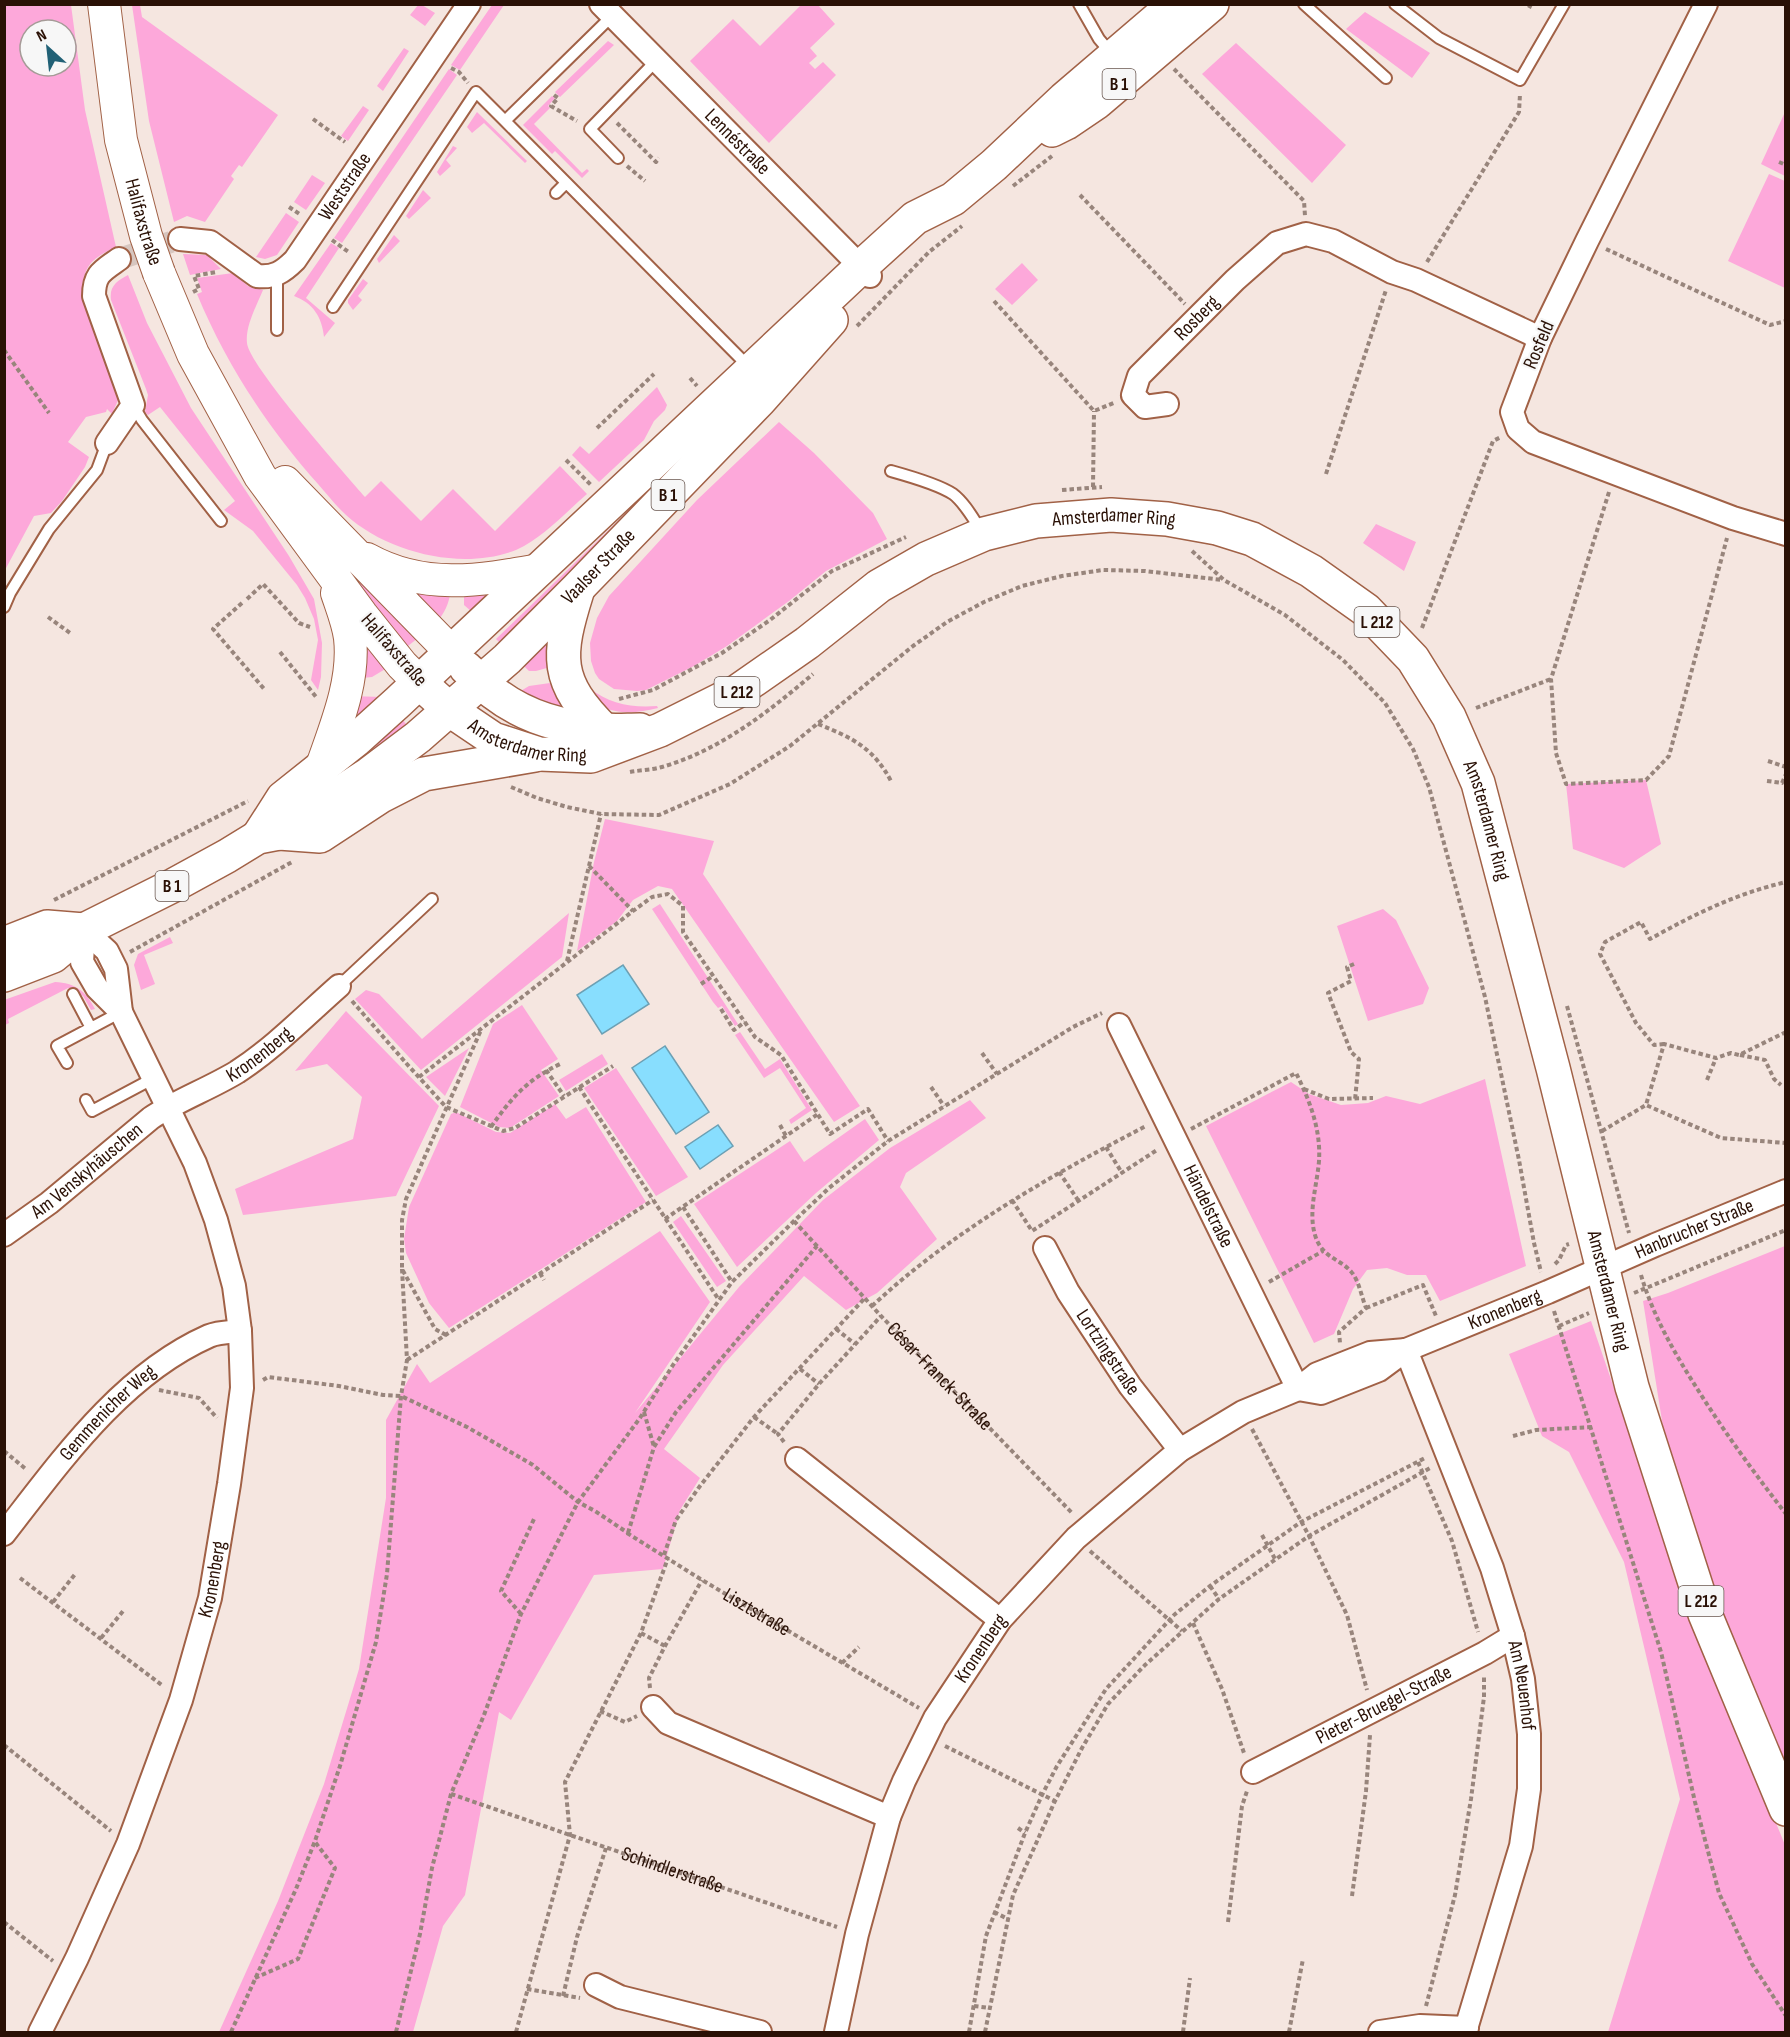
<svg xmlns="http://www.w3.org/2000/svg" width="1790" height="2037" viewBox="0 0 1790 2037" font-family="'Sofia Sans Condensed',sans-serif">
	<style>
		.green { fill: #fda8da; fill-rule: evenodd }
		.water { fill: #88defe; stroke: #6ca0b4; stroke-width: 1.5 }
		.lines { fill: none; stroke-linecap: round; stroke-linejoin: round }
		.minor-tunnel { stroke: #d7c6bf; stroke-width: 22; stroke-dasharray: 22 11; stroke-linecap: butt }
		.service-casing { stroke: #a16146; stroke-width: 14 }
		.minor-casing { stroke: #a16146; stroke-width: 26 }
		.secondary-casing { stroke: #a16146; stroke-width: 34 }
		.primary-casing { stroke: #a16146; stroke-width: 36 }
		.path { stroke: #98857c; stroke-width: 4; stroke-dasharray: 4.5 3; stroke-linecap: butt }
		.service { stroke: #fff; stroke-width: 10 }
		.minor { stroke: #fff; stroke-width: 22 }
		.secondary { stroke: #fff; stroke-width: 32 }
		.primary { stroke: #fff; stroke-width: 33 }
		.secondary-bridge-casing { stroke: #a16146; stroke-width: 34; stroke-linecap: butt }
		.secondary-bridge { stroke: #fff; stroke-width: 32 }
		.labels { text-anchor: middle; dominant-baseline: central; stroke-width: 4.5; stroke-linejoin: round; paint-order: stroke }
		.shield { fill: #f7f7f7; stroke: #68564e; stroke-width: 1.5 }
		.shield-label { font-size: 18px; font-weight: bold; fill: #2a1106 }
		.street-label { font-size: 20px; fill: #2a1106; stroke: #f7f7f7 }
	</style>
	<rect width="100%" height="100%" fill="#f5e6e0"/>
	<path class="green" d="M419,4L422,5L435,13L425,26L410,15Z
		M802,4L818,5L835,24L810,48L817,56L809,63L815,69L823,62L836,75L769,143L690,61L733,19L760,46Z
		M4,5H71L85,110L116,247C93,258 84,264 82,291L119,398L112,414L107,409L106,412L86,417L68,442L89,457L85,467L62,501L51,513L34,516L5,570ZM30,30H66V66H30Z
		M132,5H140L142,17L278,115L242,167L239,165L231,176L234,179L205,222L187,216L174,222L149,121Z
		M492,5H504L460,70L451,65Z
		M1365,12L1430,53L1412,78L1346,29Z
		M608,41L614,45L560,97L555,92Z
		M1236,43L1346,145L1312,183L1202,74Z
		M404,48L409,51L383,91L377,86Z
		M449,69L457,75L342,243L334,238Z
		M552,96L555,98L548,106L550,108L534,124L582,173L587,169L589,171L582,178L555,151L552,154L523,125Z
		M363,106L369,110L348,141L341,136Z
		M477,112L478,113L527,161L525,163L484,123L472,133L467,127Z
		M1785,112V176L1761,164Z
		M453,146L457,148L446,160L451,166L440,176L437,172Z
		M1769,174L1785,181V288L1728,261Z
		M312,175L325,183L306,210L294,202Z
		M423,190L431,198L409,219L406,216Z
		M286,213L299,222L277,255L265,259L256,257Z
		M394,235L400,241L379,263L377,259Z
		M331,243L339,248L306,298L335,323L324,337C322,317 313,303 294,296Z
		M183,254L207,255L221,269L190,275Z
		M1022,263L1038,280L1012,305L995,289Z
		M233,273L248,286L263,290C257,305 245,326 247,343C249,366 345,474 365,497L381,481L421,521L453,489L495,531L560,466L587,494C565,513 543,538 516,550C462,571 388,553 346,515C336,506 327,494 318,484C268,428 226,364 197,294L202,292L197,278Z
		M128,275L147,323L191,408L289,556L314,599L322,643L321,677L318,690L311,680L318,640L314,619L305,598L297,585L253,531L224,510L235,501L160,407L148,415L145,412L148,395L146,389L111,300C109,286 117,281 128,275Z
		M363,279L368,283L358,296L362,300L353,310L348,303V300Z
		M657,387L667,405L665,410L654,421L644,440L599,482L572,455L580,446L589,454Z
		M712,421L717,423L504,647L496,639L618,521Z
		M779,422L814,453L873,513L887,539L826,571L789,601L727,646L694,666L646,690L637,691L614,689L599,679L595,673L591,661L590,643L597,618L609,596L697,500Z
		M304,524L423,634L403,650Z
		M1376,524L1416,542L1404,571L1363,543Z
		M391,579L451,589C449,604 445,613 435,624Z
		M496,588L472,612L464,605V589Z
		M352,627L387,668L372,677L353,679Z
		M553,633L554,666L536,671H529L522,664Z
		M557,682L571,710L550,705L519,692L529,686Z
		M590,688C608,704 633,708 657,706L658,708C637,713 620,715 600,706Z
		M350,696L382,697L344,730Z
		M399,716L407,725L350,771L314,788Z
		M1646,780L1661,844L1624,868L1573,849L1566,784Z
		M605,819L714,841L703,874L860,1106L834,1122L672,889L658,886L633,900L617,921L577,951L594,862Z
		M660,904L738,1024L735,1026L722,1006L718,1008L713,1002L652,909Z
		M1383,909L1396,920L1429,988L1423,1004L1368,1021L1337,926Z
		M569,913L562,957L421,1070L355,999L366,990L379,994L422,1039Z
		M170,937L173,943L144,955L155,984L141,990L134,965L138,954Z
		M55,982C75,983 86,991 95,1009L91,1010L83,996L68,988L8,1019L9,1023L5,1025L4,1000Z
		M522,1005L558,1059L541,1070L559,1096L510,1128L499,1127L460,1107L493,1024Z
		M346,1011L439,1106L396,1196L243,1215L235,1189L353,1139L362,1097L327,1064L295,1071Z
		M740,1032L765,1069L780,1059L812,1110L791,1124L789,1120L806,1108L780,1068L764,1078L735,1035Z
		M469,1048L445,1096L426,1077Z
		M602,1054L608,1064L566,1091L559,1080Z
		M616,1068L688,1177L656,1196L584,1088Z
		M1485,1079L1526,1266L1440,1301L1426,1275H1407L1387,1268L1367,1270L1353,1289L1334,1334L1314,1343L1206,1126L1291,1082L1309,1094L1341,1105L1368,1103L1386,1096L1420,1104Z
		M970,1100L986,1118L906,1173L900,1187L937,1239L877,1293L846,1310L804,1276L723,1365L664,1449L700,1478L680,1510L663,1569L594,1575L511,1720L499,1712L465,1895L443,1926L413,2032H219L278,1901L324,1784L359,1669L386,1498V1420L417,1364L430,1383L660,1231L710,1302L635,1413L739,1287L823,1200L890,1148Z
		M555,1104L566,1119L586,1107L646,1202L449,1328L429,1303L406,1253L404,1239L409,1207L451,1114L456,1112L496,1132L510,1133Z
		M865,1119L879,1140L816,1193L737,1267L694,1204L790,1141L804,1162Z
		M681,1216L726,1281L717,1287L673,1222Z
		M1785,1246V1779L1715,1605L1666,1446L1643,1301L1668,1293Z
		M1591,1321L1690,1610L1785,1845V2032H1608L1680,1799L1624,1562L1569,1452L1542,1436L1509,1354Z"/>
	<path class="water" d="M623,965L649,1004L602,1034L577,995Z
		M665,1046L709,1112L676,1134L632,1068Z
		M718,1125L733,1146L700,1169L685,1147Z"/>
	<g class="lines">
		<path class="minor-tunnel" d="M119,259L180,239"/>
		<g class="service-casing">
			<path id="service" d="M1079,4L1099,39L1111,53
				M1304,4L1386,78
				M1395,4L1439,38L1520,80L1564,4
				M612,16L505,121L749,367
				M618,158L590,129L656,61
				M556,193L566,183
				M277,275V330
				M333,307L476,92L505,121
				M133,405L142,420L221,521
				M891,471C909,476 938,484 953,494C965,503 974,520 982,532
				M4,607L10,593L49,529L97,470L107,443
				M339,986L432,899
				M73,994L91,1028
				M67,1063L57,1046L121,1012
				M86,1100L92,1111L154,1078"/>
		</g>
		<g class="minor-casing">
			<g id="minor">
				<path id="s4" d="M601,4L870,276"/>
				<path d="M1706,4L1587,241L1540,338L1512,412L1518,429L1533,442L1733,518L1786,534"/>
				<path id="s5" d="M180,239L210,242L257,276C274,278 283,272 295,260L469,4"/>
				<path id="s6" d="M1167,404L1145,407L1133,395L1139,376L1235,280L1277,243L1306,234L1333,241L1392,272L1416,280L1540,338"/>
				<path d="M107,443L133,405L94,296C94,274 102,271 119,259"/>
				<path d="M84,930L107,951L116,969L121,1012"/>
				<path id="s7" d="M1119,1025L1298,1389"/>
				<path id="s8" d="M4,1235L49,1203L151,1118C178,1100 209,1089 237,1072C274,1048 306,1015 339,986"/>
				<path id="s9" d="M1045,1248L1068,1292L1130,1386L1180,1450"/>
				<path id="s10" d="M1406,1350L1492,1568L1513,1636L1523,1679L1529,1734V1789L1521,1846L1465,2032"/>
				<path id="s11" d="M1298,1389L1321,1393L1379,1370L1406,1350L1548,1292L1655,1245L1786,1191"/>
				<path d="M797,1459L1000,1620"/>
				<path id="s12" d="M4,1534C61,1461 121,1375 209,1336C218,1332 231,1332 240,1331"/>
				<path d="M653,1707L668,1723L889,1817"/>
				<path id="s13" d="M1253,1772L1485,1653L1513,1636"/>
				<path d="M596,1985L620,1997L760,2032"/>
				<path id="s14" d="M40,2032L77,1958L128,1844L181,1700L210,1598L229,1484L242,1388L240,1331L234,1286L216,1220L195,1163L121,1012L97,988L82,962L84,930"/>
				<path id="s15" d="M836,2032L857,1934L889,1817L904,1781L935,1718L1000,1620L1076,1538L1180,1450L1243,1412L1298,1389L1317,1374L1370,1353L1406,1350"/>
				<path d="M1380,2032L1420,2026L1467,2028"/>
			</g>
		</g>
		<g class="secondary-casing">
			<path id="secondary" d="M159,273L193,354L260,476L362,615L402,665L419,682
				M285,482L452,653
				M367,559C423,590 479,581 539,570
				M321,769C335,728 355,682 350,638C348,623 342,608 337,593"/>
		</g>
		<g class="primary-casing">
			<g id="primary">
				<path d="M1052,130L1066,123L1097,102L1212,4"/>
				<path d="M577,592C557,656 554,681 605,731"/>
				<path d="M466,668C475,676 484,686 494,693C525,717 564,728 603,730C615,731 628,730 640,730"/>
				<path id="s16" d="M419,682L450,710L493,739L539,754L591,756L660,730L738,691L807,643L879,586L926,559L984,534L1036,521L1111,515L1167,519L1217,528L1252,539L1311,571L1366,610L1413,659L1449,717L1478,783L1553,1068L1632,1387L1705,1614L1786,1809"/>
				<path d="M279,833L320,836L381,796L424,774L535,755"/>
				<path d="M258,837L283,798L357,739L398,702L861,267L915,218L953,199L994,165L1064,99L1175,4"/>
				<path d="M4,944L47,927L84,930"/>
				<path id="s17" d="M4,975L53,956L84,930L174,885L227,856L258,837L279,833L369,774L418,737L507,659L577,589L759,401L831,320"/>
			</g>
		</g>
		<g class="path">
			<path d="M1529,8L1531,4"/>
			<path d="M451,68L459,72L468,83"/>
			<path d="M1174,69L1304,201L1305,216"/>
			<path d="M554,95L558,98L551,106L577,121"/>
			<path d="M313,119L345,142"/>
			<path d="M617,123L656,162L659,158"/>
			<path d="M1779,162L1786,165"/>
			<path d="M627,166L645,181"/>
			<path d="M1013,186L1052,156"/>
			<path d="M1080,195L1185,304"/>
			<path d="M289,207L301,215"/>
			<path d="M332,240L350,253"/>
			<path d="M1606,249L1770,325L1786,321"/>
			<path d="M1427,262L1519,112L1520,94"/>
			<path d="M193,292L199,289L194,276L216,272"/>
			<path d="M994,301L1094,411L1116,402"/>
			<path d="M857,326L929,252L962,226"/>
			<path d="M4,350L49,413"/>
			<path d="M690,378L697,386"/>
			<path d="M597,428L654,374"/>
			<path d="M566,460L591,485"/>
			<path d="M1326,474L1386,290"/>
			<path d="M1093,487L1094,411"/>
			<path d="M1062,490L1102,487"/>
			<path d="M1609,492L1551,679L1556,753L1566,784L1646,780L1669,756L1727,538"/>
			<path d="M1192,551L1224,580L1285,615L1343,660L1385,703L1413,749L1429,787L1485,997L1519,1160L1534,1243L1541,1272"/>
			<path d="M247,599L263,584L299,623L310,627"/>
			<path d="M242,603L213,629L265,690"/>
			<path d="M48,617L70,633"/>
			<path d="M1422,628L1493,441L1501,437"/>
			<path d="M280,652L317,698"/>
			<path d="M619,699L653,690L722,653L770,620L832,571L906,537"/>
			<path d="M1476,708L1551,679"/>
			<path d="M818,724C853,738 874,748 892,783"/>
			<path d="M1768,761L1786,767"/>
			<path d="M630,772C640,770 652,770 662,767C720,750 767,713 813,674"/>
			<path d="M1767,781L1782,783L1786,774"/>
			<path d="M511,787L537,798L567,807L601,814L659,815L730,784L790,746L913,646L947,622L984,602L1022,586L1062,576L1103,570L1145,571L1223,580"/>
			<path d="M589,866L633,911"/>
			<path d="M54,900L248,801"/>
			<path d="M130,952L292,862"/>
			<path d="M567,961L601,814"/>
			<path d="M1354,964L1347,967L1351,981L1328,993L1351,1052L1359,1059L1355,1100"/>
			<path d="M701,984L713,976"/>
			<path d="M352,1001L406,1063"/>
			<path d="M1567,1006L1629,1233"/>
			<path d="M721,1009L734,1030L745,1022"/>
			<path d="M1786,1032L1739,1055L1731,1053L1716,1058L1664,1044L1646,1105L1721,1138L1786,1143"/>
			<path d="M1664,1044L1654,1045L1636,1023L1600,954L1605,942L1641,922L1650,939C1695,914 1735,894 1786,882"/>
			<path d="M982,1053L997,1074"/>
			<path d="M1740,1055L1765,1060L1774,1079L1781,1085"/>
			<path d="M406,1063L446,1107L503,1131L515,1128L613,1066"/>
			<path d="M546,1070L564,1096"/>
			<path d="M419,1077L633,911L652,897L668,894L683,906V932L755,1037L781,1055L830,1134L868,1109L888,1141"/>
			<path d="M1707,1080L1716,1058"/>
			<path d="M579,1087L719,1300"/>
			<path d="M931,1087L944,1106"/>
			<path d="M1304,1089L1329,1099L1373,1098"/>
			<path d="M780,1125L786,1136"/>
			<path d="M491,1127C512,1097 527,1080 560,1064"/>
			<path d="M1191,1129L1296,1073C1310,1101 1321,1130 1319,1161C1317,1186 1308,1211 1315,1235C1322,1259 1341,1258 1353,1274C1359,1282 1362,1298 1366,1308L1339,1332L1340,1343"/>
			<path d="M1602,1131L1646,1105"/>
			<path d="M1106,1147L1122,1173"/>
			<path d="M1059,1172L1078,1200"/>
			<path d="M1012,1200L1032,1231L1157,1150"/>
			<path d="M683,1207L732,1282"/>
			<path d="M665,1219L818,1114"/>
			<path id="s1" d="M794,1221L881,1316L1073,1514"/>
			<path d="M1555,1264L1559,1260L1566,1245L1569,1244"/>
			<path d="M540,1273L544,1280"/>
			<path d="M1641,1275C1653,1316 1675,1354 1698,1390C1725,1433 1755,1474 1786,1514"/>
			<path d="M1269,1282L1323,1251"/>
			<path d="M1634,1293L1786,1230"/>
			<path d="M872,1306C953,1231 1048,1177 1146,1126"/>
			<path d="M1366,1308L1423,1285L1436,1316"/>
			<path d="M1554,1311L1661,1652L1695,1802L1719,1893L1752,1964L1786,2016"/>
			<path d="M1559,1326L1589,1313"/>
			<path d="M836,1329L855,1344"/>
			<path d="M446,1335L435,1329L402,1269V1220L406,1199L481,1030"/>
			<path d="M407,1360L653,1200"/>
			<path d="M800,1369L819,1384"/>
			<path d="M263,1380L268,1377L339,1386L383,1395L401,1396L467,1427L533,1465L578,1502L595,1511L628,1533"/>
			<path d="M159,1390L199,1398L217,1418"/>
			<path d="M644,1412L654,1447"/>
			<path d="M754,1417L778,1434"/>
			<path d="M1252,1429L1309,1536L1347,1615L1367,1690"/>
			<path d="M1513,1436L1536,1430L1592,1427"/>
			<path d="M784,1442L778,1434L819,1384L881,1316"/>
			<path d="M4,1451L27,1470"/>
			<path d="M1418,1462L1452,1541L1478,1632"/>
			<path id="s2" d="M627,1533L702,1580L919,1708"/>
			<path d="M628,1533L654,1447L676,1412L817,1246"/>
			<path d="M1262,1535L1275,1559"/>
			<path d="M1090,1551L1182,1631"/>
			<path d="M664,1555L676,1520L700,1486L754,1417L865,1298"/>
			<path d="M20,1578L163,1686"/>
			<path d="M1210,1586L1219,1599"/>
			<path d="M53,1602L76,1573"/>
			<path d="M521,1614L501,1591L534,1519"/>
			<path d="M1193,1623L1222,1689L1244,1753"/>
			<path d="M641,1633L665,1646"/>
			<path d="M101,1638L124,1610"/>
			<path d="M842,1663L859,1647"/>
			<path d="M650,1688L649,1678L665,1646L702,1580"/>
			<path d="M600,1711L625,1722L637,1716"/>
			<path d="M4,1745L111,1831"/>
			<path d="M945,1746L1055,1801"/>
			<path id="s3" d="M451,1794L837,1927"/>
			<path d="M1018,1828L1025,1833"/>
			<path d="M1352,1896L1366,1791L1370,1735"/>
			<path d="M994,1912L1008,1919"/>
			<path d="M4,1922L53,1961"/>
			<path d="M1228,1922L1242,1806L1247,1791"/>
			<path d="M255,1978L298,1959L335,1868L315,1842"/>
			<path d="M527,1989L580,1998"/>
			<path d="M563,1996L577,1937L606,1848"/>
			<path d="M974,2006L990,2008"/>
			<path d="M1426,2006L1455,1895L1471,1799L1484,1697V1677"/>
			<path d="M231,2032L296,1889L315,1841L340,1766L376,1642L387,1574L401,1396L407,1360L402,1269"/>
			<path d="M396,2032L420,1934L432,1868L451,1794L484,1715L521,1614L578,1502L640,1418L673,1365L732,1282L794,1221L829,1188L888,1141L1073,1027L1102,1013"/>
			<path d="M516,2032L570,1835L565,1782L641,1633L668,1558"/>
			<path d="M969,2032L986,1936L1025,1833L1042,1795L1057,1766L1106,1689L1174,1615L1210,1586L1301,1522L1425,1458"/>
			<path d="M985,2032L1013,1895L1055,1801L1082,1748L1108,1704L1145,1665L1219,1599L1309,1536L1430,1468"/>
			<path d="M1183,2032L1190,1978"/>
			<path d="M1289,2032L1303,1959"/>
		</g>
		<use href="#service" class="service"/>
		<use href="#minor" class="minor"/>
		<use href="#secondary" class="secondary"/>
		<use href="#primary" class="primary"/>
		<g class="secondary-bridge-casing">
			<g id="secondary-bridge">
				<path id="s18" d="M104,4L121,140L146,236L159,273"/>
			</g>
		</g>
		<use href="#secondary-bridge" class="secondary-bridge"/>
	</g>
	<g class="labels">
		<g class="shield">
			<rect x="1102.5" y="69" width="33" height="30" rx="4.5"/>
			<rect x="651.5" y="480" width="33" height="30" rx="4.5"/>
			<rect x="1354.5" y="607" width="45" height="30" rx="4.5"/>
			<rect x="714.5" y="677" width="45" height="30" rx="4.5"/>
			<rect x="155.5" y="871" width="33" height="30" rx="4.5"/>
			<rect x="1678.5" y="1586" width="45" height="30" rx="4.5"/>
		</g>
		<g class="shield-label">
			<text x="1119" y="84">B 1</text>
			<text x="668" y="495">B 1</text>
			<text x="1377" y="622">L 212</text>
			<text x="737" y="692">L 212</text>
			<text x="172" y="886">B 1</text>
			<text x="1701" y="1601">L 212</text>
		</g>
		<g class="street-label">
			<text stroke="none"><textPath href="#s4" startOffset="194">Lennéstraße</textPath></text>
			<text stroke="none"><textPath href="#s5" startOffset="220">Weststraße</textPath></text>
			<text stroke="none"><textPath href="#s18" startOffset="222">Halifaxstraße</textPath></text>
			<text stroke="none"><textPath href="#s6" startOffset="141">Rosberg</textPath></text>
			<text transform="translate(1539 345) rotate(-67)">Rosfeld</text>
			<text stroke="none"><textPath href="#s16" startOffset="780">Amsterdamer Ring</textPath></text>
			<text stroke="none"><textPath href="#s17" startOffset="729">Vaalser Straße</textPath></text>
			<text transform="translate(394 650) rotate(49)">Halifaxstraße</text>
			<text stroke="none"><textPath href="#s16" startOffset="128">Amsterdamer Ring</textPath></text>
			<text stroke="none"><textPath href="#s16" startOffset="1302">Amsterdamer Ring</textPath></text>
			<text stroke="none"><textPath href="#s8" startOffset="314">Kronenberg</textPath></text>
			<text stroke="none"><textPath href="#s8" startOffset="105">Am Venskyhäuschen</textPath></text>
			<text stroke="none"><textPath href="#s7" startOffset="202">Händelstraße</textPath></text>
			<text stroke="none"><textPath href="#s11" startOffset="432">Hanbrucher Straße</textPath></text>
			<text stroke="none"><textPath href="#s16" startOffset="1788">Amsterdamer Ring</textPath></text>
			<text stroke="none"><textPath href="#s11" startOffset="226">Kronenberg</textPath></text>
			<text stroke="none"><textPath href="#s9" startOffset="122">Lortzingstraße</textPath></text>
			<text stroke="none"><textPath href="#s1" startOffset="213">César-Franck-Straße</textPath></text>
			<text stroke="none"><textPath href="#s12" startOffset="160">Gemmenicher Weg</textPath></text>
			<text stroke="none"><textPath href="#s14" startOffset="486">Kronenberg</textPath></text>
			<text stroke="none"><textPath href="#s2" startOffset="152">Lisztstraße</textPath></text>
			<text stroke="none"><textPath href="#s15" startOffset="414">Kronenberg</textPath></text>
			<text stroke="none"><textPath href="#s10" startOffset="356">Am Neuenhof</textPath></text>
			<text stroke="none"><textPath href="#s13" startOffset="147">Pieter-Bruegel-Straße</textPath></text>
			<text stroke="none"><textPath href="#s3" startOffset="234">Schindlerstraße</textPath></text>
		</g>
	</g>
	<rect width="1790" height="2037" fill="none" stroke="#2a1106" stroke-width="12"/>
	<g transform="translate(48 48) rotate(333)"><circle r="28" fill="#f7f7f7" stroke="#a59b97" stroke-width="1.5"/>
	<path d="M0-4.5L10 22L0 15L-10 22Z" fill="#216176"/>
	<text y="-9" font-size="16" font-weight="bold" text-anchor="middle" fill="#2a1106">N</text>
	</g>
</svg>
